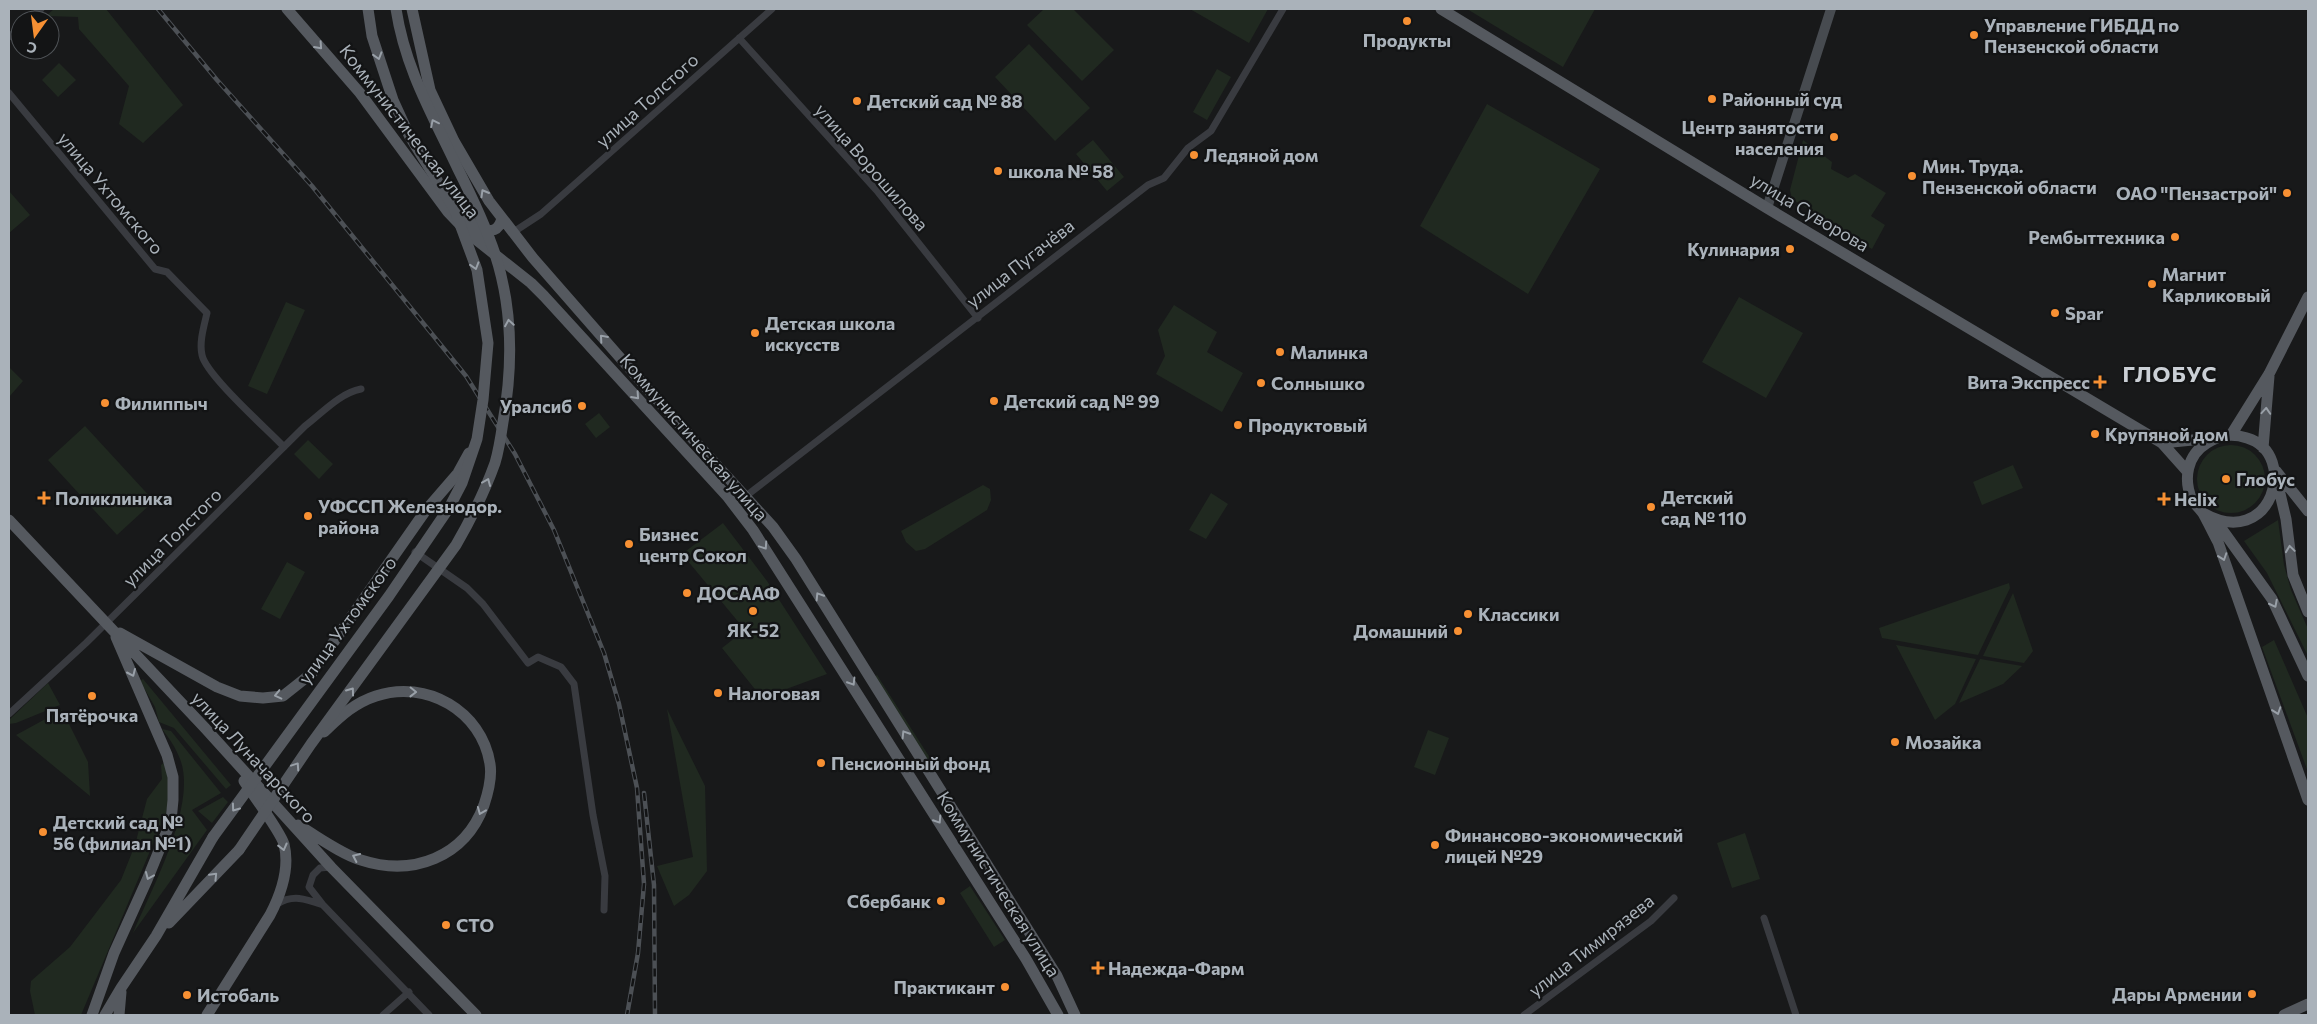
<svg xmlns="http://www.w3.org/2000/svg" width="2317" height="1024" viewBox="0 0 2317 1024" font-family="Commissioner,sans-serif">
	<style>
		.green { fill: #202920 }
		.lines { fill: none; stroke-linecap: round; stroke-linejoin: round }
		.minor { stroke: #393b40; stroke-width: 7 }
		.secondary { stroke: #474b50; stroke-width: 10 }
		.primary { stroke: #55595f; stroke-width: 11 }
		.rail-casing { stroke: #4c5055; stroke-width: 4.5 }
		.rail { stroke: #131415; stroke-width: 2.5; stroke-dasharray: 8; stroke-linecap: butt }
		.primary-bridge { stroke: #55595f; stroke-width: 11 }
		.oneway { stroke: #99a0a8 }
		.poi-dot { fill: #f79033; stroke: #131415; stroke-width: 2 }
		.labels { text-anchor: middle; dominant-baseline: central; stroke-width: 4.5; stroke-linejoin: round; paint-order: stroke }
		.poi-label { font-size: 18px; font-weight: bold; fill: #aab2ba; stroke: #131415; text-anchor: start }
		.street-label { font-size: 18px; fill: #aab2ba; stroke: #131415 }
		.district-label { font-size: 22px; font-weight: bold; letter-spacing: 1px; fill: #cbd0d6; stroke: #131415 }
	</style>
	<rect width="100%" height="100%" fill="#18191a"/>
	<path class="green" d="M54,9H106L183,105L143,143L119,124L129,86L79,29L78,17L46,16Z
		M1044,9H1073L1114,50L1082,81L1027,25Z
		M1190,9H1268L1249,43Z
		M1467,9H1595L1563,67Z
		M1029,44L1090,108L1055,141L995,77Z
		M59,63L76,80L58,97L42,80Z
		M1217,69L1231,77L1207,120L1193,112Z
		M1487,104L1600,169L1528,294L1420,226Z
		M1093,140L1124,177L1107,191L1076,154Z
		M1803,140L1832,162L1831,169L1848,178L1855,174L1886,193L1871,216L1885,225L1872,249L1792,199L1790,190Z
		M9,191L30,215L9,233Z
		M1739,297L1803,333L1766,398L1702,362Z
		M286,302L305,310L267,394L248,386Z
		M1174,305L1217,332L1207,352L1243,373L1222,412L1156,374L1165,356L1158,330Z
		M9,367L23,381L9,397Z
		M599,413L610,427L596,438L585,424Z
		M85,426L154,501L117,535L48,460Z
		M308,440L333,464L319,479L294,454Z
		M2197 479a34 34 0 1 1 68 0a34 34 0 1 1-68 0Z
		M2013,465L2023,488L1982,505L1973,482Z
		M983,485L990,489L991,500L987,510L925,549L916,551L906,542L901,531Z
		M1211,493L1228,504L1206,539L1189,530Z
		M2278,520L2284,565L2291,590L2308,629V656L2267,573L2244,541Z
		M723,523L767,581L827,674L762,698L722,648L745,630L682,554Z
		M287,562L305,572L280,619L261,609Z
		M2009,583L2010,588L1978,655L1882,638L1879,628Z
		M2013,593L2033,651L2024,663L1983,656Z
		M2274,640L2308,718V772L2262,647Z
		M1896,645L1976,659L1955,704L1935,720Z
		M1980,659L2022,666L2003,684L1959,703Z
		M877,675L930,758L921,765L869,681Z
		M143,679L231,785L226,789L174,728L159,722L155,707L140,681Z
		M48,683L60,705L16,723L9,724V720Z
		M667,709L705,786L707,871L689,895L674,906L657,866L693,857Z
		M62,710L88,762L90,796L16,735Z
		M162,729L171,731L221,793L192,810L207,830L133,933C151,890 198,804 180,759C176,748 169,738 162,729Z
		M1428,730L1449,738L1435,775L1414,767Z
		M165,762C170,779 170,796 166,813L81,1015H35L30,991L31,981L70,947L121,880L135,845L147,799L162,779L161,765Z
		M223,797L228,802L212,823L198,811Z
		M1745,833L1760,879L1732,888L1717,843Z
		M970,886L1005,940L994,947L960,893Z"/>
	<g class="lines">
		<path class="minor" d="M28,20L41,9
			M9,37L20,27
			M739,38L878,192L978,318
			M9,93L155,269L167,272L207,313C204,326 199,342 202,355C206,375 267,429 284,447
			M512,233L541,214L772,9
			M746,496L1148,185L1164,178L1188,148L1211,131L1283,9
			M415,552L467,588L483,604L528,663L538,657L561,667L574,684L593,815L605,876L604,910
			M9,714L86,643L305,426C322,413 340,393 361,389
			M331,867L320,868L313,875L309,887L323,905L429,1015
			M277,904C293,894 306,899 323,905
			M1764,918L1796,1015
			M383,1015L409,992
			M1524,1015L1651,921L1674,898"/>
		<path class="secondary" d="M1767,208L1831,9"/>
		<path class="primary" d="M287,9L360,93L448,212L469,234L531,283L544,296L727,496L753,530L1026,959L1058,1015
			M412,9L430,90L454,141L489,201L533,258L651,393L773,527L796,559L1028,930L1057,976L1075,1015
			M1441,9L1767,208L2162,443L2187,471
			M452,206L489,238
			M480,228C491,233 499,231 502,218
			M2231,435L2269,374L2308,297
			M2162,443L2213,438
			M2263,448L2269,376
			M2276,471L2308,511
			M2277,481L2286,519L2293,575L2308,612
			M2203,513C2272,552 2300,454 2247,438C2232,433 2220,435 2207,443C2187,455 2183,479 2192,500C2195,505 2201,509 2204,515C2209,524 2213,533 2218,542L2308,800
			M9,520L205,728L331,867L476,1015
			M2216,521L2272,599L2308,676
			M120,633L217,687L240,696L263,698L283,696L312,673L426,510L458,473L469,453
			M298,825C317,836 341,854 361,860C413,877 465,857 484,805C488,793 492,776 490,764C482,711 426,679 376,696C354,703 340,717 324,732
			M169,923L239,850
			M92,1015L114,953L147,880L171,821L173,800V777L167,755L116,637
			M105,1015L121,988L156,936L213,837
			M119,1015L121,992
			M207,1015L270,915C281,894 290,868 284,844C280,831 253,795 244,781
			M2284,1015L2308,1004"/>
		<g class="rail-casing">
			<path id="rail" d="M158,9L217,80L312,186L466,376L515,454L554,530L604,653L619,704L637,788L644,884L638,953L627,1015
				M644,793L654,885L655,1015"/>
		</g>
		<use href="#rail" class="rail"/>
		<path class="primary-bridge" d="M213,837L389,596L449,508L462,483L477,439L483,400L488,343L477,270L454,208L409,135L393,100L372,36L368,9
			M239,850L311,744L456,545C471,519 485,491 495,463C499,450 501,436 503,422C513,366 513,309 495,254C485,224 471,195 457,167C432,114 405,68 396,9"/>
	</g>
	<defs><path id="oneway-chevron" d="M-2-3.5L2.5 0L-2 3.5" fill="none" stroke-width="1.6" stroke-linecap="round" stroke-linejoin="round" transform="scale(1.25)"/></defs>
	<g class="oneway">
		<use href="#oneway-chevron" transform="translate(319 46) rotate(48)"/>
		<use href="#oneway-chevron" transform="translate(378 56) rotate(73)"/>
		<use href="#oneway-chevron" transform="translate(434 123) rotate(-116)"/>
		<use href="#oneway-chevron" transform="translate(484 193) rotate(-120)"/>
		<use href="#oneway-chevron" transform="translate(475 266) rotate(73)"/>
		<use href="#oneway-chevron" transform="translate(509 323) rotate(-99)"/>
		<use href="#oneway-chevron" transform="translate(603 338) rotate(-131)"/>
		<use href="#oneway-chevron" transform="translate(636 396) rotate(48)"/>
		<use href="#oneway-chevron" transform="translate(2266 411) rotate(-86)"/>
		<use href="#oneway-chevron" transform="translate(487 482) rotate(-67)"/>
		<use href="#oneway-chevron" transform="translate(764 546) rotate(56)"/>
		<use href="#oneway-chevron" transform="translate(2290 549) rotate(-98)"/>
		<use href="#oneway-chevron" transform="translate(2223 557) rotate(71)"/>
		<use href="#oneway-chevron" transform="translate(819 596) rotate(-122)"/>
		<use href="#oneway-chevron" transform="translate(2274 604) rotate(63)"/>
		<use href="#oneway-chevron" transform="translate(132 673) rotate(66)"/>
		<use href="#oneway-chevron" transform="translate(852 682) rotate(58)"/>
		<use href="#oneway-chevron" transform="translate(351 691) rotate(-54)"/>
		<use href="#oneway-chevron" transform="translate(413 692) rotate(1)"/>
		<use href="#oneway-chevron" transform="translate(278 695) rotate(167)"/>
		<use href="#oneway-chevron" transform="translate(2277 711) rotate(71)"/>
		<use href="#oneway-chevron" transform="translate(905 734) rotate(-122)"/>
		<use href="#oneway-chevron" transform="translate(296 766) rotate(-56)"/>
		<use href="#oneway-chevron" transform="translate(235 808) rotate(126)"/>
		<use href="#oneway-chevron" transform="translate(481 811) rotate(112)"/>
		<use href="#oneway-chevron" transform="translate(938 820) rotate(57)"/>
		<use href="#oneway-chevron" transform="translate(283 847) rotate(76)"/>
		<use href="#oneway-chevron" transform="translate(356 857) rotate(-155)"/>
		<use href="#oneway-chevron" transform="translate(149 876) rotate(113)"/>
		<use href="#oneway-chevron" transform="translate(214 876) rotate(-46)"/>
	</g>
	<g class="poi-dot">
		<circle cx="1407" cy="21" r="5"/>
		<circle cx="1974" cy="35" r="5"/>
		<circle cx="1712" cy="99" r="5"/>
		<circle cx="857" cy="101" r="5"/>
		<circle cx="1834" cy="137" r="5"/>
		<circle cx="1194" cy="155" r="5"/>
		<circle cx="998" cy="171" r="5"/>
		<circle cx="1912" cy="176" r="5"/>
		<circle cx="2287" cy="193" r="5"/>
		<circle cx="2175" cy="237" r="5"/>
		<circle cx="1790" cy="249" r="5"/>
		<circle cx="2152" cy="284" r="5"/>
		<circle cx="2055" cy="313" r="5"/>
		<circle cx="755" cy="333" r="5"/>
		<circle cx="1280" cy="352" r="5"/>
		<path d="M2097.5 374.5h5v5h5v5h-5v5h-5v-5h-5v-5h5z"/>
		<circle cx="1261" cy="383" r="5"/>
		<circle cx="994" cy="401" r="5"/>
		<circle cx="105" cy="403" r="5"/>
		<circle cx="582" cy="406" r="5"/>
		<circle cx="1238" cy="425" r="5"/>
		<circle cx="2095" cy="434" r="5"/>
		<circle cx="2226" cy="479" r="5"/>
		<path d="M41.5 490.5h5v5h5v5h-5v5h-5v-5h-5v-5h5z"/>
		<path d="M2161.5 491.5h5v5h5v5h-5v5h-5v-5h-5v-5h5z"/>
		<circle cx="1651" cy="507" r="5"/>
		<circle cx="308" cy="516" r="5"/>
		<circle cx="629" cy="544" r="5"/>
		<circle cx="687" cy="593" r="5"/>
		<circle cx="753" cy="611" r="5"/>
		<circle cx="1468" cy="614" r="5"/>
		<circle cx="1458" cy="631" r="5"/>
		<circle cx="718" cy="693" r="5"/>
		<circle cx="92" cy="696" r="5"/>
		<circle cx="1895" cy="742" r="5"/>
		<circle cx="821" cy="763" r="5"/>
		<circle cx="43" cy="832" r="5"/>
		<circle cx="1435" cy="845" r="5"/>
		<circle cx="941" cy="901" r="5"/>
		<circle cx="446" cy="925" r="5"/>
		<path d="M1095.5 960.5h5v5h5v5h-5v5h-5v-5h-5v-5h5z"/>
		<circle cx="1005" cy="987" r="5"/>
		<circle cx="2252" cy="994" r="5"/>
		<circle cx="187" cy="995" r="5"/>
	</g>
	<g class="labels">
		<g class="poi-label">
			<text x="1984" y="25">Управление ГИБДД по<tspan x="1984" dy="21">Пензенской области</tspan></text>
			<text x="1407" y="40" text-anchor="middle">Продукты</text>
			<text x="1722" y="99">Районный суд</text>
			<text x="867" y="101">Детский сад № 88</text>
			<text x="1824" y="127" text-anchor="end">Центр занятости<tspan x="1824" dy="21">населения</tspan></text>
			<text x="1204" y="155">Ледяной дом</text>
			<text x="1922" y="166">Мин. Труда.<tspan x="1922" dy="21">Пензенской области</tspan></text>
			<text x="1008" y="171">школа № 58</text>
			<text x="2277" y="193" text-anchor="end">ОАО "Пензастрой"</text>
			<text x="2165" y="237" text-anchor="end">Рембыттехника</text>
			<text x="1780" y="249" text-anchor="end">Кулинария</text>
			<text x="2162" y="274">Магнит<tspan x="2162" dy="21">Карликовый</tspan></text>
			<text x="2065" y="313">Spar</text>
			<text x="765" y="323">Детская школа<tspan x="765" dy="21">искусств</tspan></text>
			<text x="1290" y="352">Малинка</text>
			<text x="2090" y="382" text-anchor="end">Вита Экспресс</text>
			<text x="1271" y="383">Солнышко</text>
			<text x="1004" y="401">Детский сад № 99</text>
			<text x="115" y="403">Филиппыч</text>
			<text x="572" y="406" text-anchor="end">Уралсиб</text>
			<text x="1248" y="425">Продуктовый</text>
			<text x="2105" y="434">Крупяной дом</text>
			<text x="2236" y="479">Глобус</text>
			<text x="1661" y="497">Детский<tspan x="1661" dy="21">сад № 110</tspan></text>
			<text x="55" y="498">Поликлиника</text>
			<text x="2174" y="499">Helix</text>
			<text x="318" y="506">УФССП Железнодор.<tspan x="318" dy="21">района</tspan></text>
			<text x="639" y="534">Бизнес<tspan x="639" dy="21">центр Сокол</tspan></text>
			<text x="697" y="593">ДОСААФ</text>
			<text x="1478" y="614">Классики</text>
			<text x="753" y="630" text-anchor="middle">ЯК-52</text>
			<text x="1448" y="631" text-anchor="end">Домашний</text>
			<text x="728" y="693">Налоговая</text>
			<text x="92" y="715" text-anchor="middle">Пятёрочка</text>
			<text x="1905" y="742">Мозайка</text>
			<text x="831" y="763">Пенсионный фонд</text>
			<text x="53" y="822">Детский сад №<tspan x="53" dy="21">56 (филиал №1)</tspan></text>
			<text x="1445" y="835">Финансово-экономический<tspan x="1445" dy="21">лицей №29</tspan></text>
			<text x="931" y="901" text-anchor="end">Сбербанк</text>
			<text x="456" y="925">СТО</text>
			<text x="1108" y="968">Надежда-Фарм</text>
			<text x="995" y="987" text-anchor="end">Практикант</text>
			<text x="2242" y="994" text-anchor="end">Дары Армении</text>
			<text x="197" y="995">Истобаль</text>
		</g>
		<g class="street-label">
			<text transform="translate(647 100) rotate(-42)">улица Толстого</text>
			<text transform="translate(410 131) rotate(52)">Коммунистическая улица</text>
			<text transform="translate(872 167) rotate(49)">улица Ворошилова</text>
			<text transform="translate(111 193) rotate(50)">улица Ухтомского</text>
			<text transform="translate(1810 212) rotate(31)">улица Суворова</text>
			<text transform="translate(1020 263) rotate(-38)">улица Пугачёва</text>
			<text transform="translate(694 437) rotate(49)">Коммунистическая улица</text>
			<text transform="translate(172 537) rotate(-45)">улица Толстого</text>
			<text transform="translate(347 620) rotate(-54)">улица Ухтомского</text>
			<text transform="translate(254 757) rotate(47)">улица Луначарского</text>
			<text transform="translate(999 884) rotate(58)">Коммунистическая улица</text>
			<text transform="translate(1591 945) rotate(-38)">улица Тимирязева</text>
		</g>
		<g class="district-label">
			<text x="2170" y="373">ГЛОБУС</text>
		</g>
	</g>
	<rect width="2317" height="1024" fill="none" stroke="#aab2ba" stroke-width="20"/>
	<g transform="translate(35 35) rotate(194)"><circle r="24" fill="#131415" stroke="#4f5357"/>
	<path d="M0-4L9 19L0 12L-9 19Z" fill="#f79033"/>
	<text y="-8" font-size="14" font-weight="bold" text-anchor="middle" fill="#aab2ba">С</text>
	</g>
</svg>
